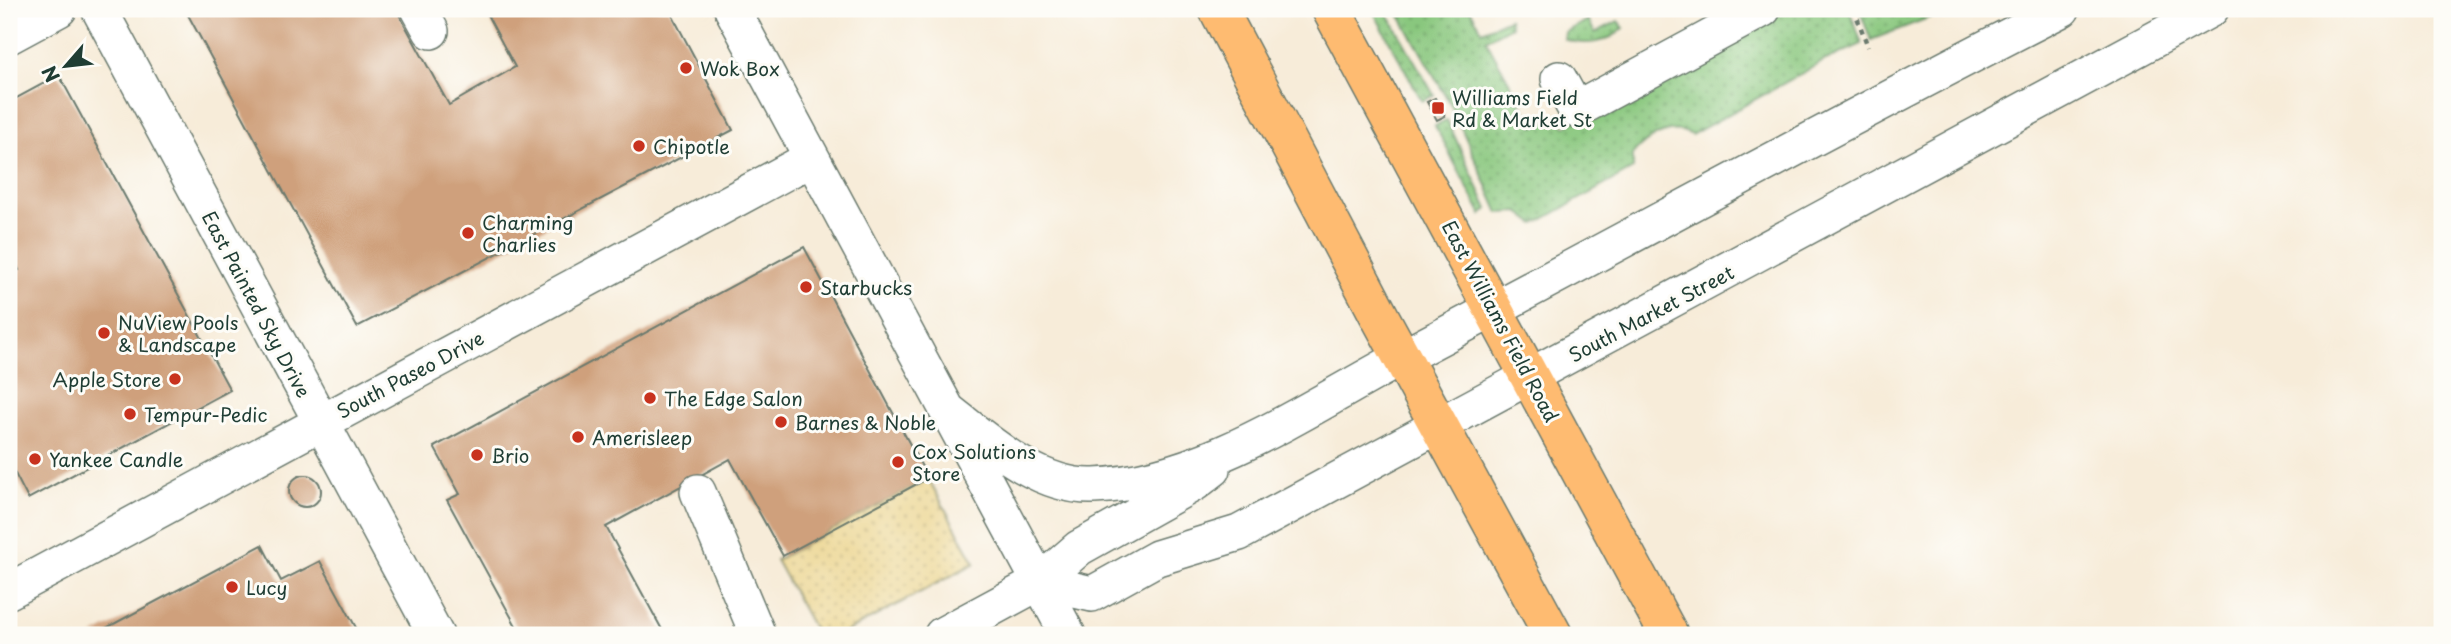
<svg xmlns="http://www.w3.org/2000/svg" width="2451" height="644" viewBox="0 0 2451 644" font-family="'Playpen Sans',sans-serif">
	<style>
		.green { fill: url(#green-dots); stroke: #548259; stroke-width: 2 }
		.sand { fill: url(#sand-dots); stroke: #868c69; stroke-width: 2 }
		.building { fill: #cfa07b }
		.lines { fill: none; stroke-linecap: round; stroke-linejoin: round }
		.minor-casing { stroke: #6b7a6e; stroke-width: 38 }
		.major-casing { stroke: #6b7a6e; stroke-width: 41 }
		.path { stroke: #6b7a6e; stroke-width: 4.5; stroke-dasharray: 5 5; stroke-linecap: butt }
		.minor { stroke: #fff; stroke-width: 35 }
		.major { stroke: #febb71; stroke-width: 38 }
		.poi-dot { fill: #c8321e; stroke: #fdfcf7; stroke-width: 2.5 }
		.labels { text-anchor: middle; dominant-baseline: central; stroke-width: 6; stroke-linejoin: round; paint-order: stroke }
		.poi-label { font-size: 19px; fill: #1f3d34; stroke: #fdfcf7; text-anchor: start }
		.street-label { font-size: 19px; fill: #1f3d34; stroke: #fdfcf7 }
	</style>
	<defs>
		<pattern id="green-dots" width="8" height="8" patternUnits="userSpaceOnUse" patternTransform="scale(1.75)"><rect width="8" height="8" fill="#89c77e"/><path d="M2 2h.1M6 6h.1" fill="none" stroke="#6fa368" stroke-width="1.8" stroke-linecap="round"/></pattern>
		<pattern id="sand-dots" width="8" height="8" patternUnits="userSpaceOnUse" patternTransform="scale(1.75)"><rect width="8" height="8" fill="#eeda9e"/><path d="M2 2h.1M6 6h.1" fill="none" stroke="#ccbc89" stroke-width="1.8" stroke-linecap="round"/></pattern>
	</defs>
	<rect width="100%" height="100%" fill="#fdfcf7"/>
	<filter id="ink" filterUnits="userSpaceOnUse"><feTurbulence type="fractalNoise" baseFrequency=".0143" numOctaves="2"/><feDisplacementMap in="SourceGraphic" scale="14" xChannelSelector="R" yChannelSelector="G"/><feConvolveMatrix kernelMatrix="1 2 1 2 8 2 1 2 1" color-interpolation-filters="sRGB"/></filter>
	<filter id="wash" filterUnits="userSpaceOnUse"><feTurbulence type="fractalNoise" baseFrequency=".00686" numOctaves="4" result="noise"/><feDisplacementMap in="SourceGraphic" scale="28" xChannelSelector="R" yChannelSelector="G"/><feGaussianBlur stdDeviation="1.57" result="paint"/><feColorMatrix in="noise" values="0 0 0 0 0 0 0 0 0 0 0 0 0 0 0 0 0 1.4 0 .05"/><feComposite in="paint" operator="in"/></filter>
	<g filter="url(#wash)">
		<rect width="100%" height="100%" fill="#f7ecd9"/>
		<path class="green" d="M1372,9H1385L1434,95L1422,101Z
			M1396,9H1470L1482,31L1509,19L1511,26L1486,40L1534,127L1557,115L1565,127L1786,9H1849L1862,44L1826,60L1691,135C1671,123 1647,138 1633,154V169L1535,224L1519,212L1499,213L1451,105Z
			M1859,9H1952L1871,40Z
			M1588,20L1595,33L1618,21L1624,28C1608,43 1585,47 1564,39L1565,32Z
			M1447,120L1488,209L1482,215L1435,126Z"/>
		<path class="sand" d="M928,478L975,563L840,635H817L776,560Z"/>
		<g id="blocks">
			<path class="building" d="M196,9H396L449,105L515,67L484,9H669L733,130L357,327L187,13Z
				M59,75L230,390L28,499L9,462V276L19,270L9,251V102Z
				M1435,98L1445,116L1437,120L1427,102Z
				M804,247L928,478L783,556L730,459L606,527L665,635H521L447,500L460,494L434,447Z
				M289 491a16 16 0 1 1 32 0a16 16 0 1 1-32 0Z
				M262,545L281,581L320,561L360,635H93Z"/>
		</g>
	</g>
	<g filter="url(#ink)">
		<use href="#blocks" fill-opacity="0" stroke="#6b7a6e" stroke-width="2"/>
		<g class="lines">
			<g class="minor-casing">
				<path id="minor" d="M99,9L436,635
					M419,9L431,31
					M732,9L1068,635
					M9,36L59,9
					M1559,79L1576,110L1763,9
					M946,409C987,441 1038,488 1094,486C1202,483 1312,405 1405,356C1624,241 1841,121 2062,9
					M698,492L758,635
					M1040,582L1092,594L1157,558L1239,533L2211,9
					M9,591L812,158
					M942,635L1040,582L1079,548L1195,483L1213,469"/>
			</g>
			<g class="major-casing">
				<path id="major" d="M1218,9L1381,319L1553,635
					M1331,9L1669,635"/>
			</g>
			<path class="path" d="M1854,9L1868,47"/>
			<use href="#minor" class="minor"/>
			<use href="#major" class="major"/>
		</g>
	</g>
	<g class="poi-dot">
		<circle cx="686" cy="68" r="7"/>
		<rect x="1431" y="101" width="14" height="14" rx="3.5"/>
		<circle cx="639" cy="146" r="7"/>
		<circle cx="468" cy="233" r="7"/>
		<circle cx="806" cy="287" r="7"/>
		<circle cx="104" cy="333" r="7"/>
		<circle cx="175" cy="379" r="7"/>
		<circle cx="650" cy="398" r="7"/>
		<circle cx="130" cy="414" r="7"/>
		<circle cx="781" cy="422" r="7"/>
		<circle cx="578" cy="437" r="7"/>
		<circle cx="477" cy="455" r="7"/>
		<circle cx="35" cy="459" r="7"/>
		<circle cx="898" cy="462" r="7"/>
		<circle cx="232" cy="587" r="7"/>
	</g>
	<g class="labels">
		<g class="poi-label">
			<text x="700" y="68">Wok Box</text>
			<text x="1452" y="97">Williams Field<tspan x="1452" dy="22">Rd &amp; Market St</tspan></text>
			<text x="653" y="146">Chipotle</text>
			<text x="482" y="222">Charming<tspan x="482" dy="22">Charlies</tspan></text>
			<text x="820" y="287">Starbucks</text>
			<text x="118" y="322">NuView Pools<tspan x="118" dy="22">&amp; Landscape</tspan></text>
			<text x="161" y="379" text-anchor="end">Apple Store</text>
			<text x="664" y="398">The Edge Salon</text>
			<text x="144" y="414">Tempur-Pedic</text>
			<text x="795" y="422">Barnes &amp; Noble</text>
			<text x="592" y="437">Amerisleep</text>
			<text x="912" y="451">Cox Solutions<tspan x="912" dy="22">Store</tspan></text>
			<text x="491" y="455">Brio</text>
			<text x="49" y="459">Yankee Candle</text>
			<text x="246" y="587">Lucy</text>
		</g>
		<g class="street-label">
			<text transform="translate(257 304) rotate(62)">East Painted Sky Drive</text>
			<text transform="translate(1651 313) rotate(-28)">South Market Street</text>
			<text transform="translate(1501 321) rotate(62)">East Williams Field Road</text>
			<text transform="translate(410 374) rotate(-28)">South Paseo Drive</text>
		</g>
	</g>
	<rect width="2451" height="644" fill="none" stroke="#fdfcf7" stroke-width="35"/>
	<g transform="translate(66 66) rotate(242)" stroke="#fdfcf7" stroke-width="5" paint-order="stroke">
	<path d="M0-5L12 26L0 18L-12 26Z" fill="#1f3d34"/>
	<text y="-10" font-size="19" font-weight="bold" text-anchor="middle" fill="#1f3d34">N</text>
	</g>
</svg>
